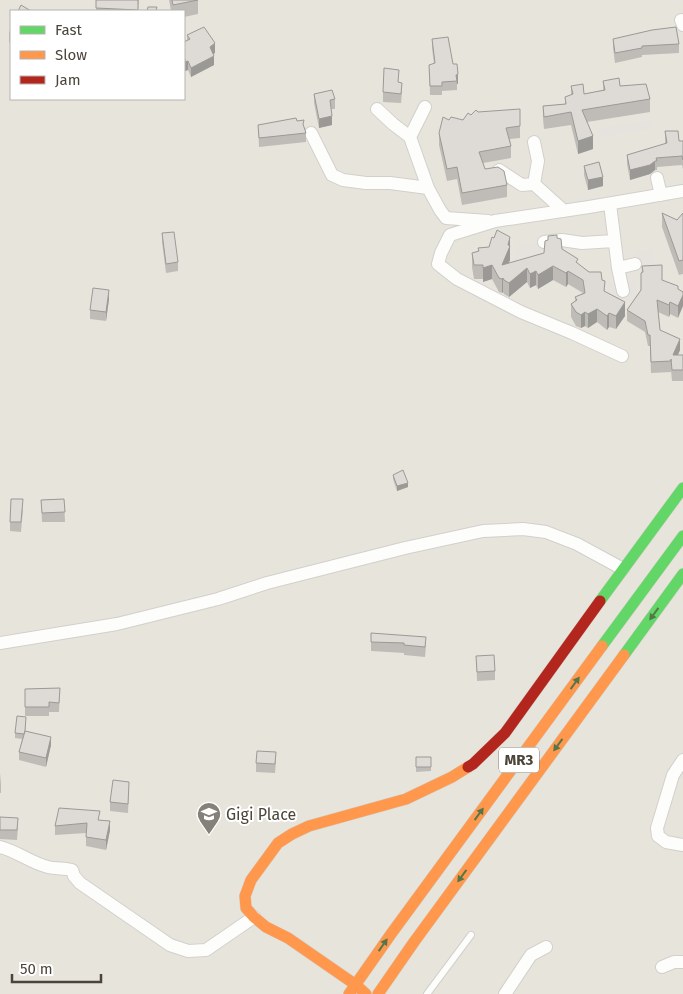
<svg xmlns="http://www.w3.org/2000/svg" width="683" height="994" viewBox="0 0 683 994" font-family="'Fira Sans',sans-serif">
	<style>
		.residential { fill: #e7e4dc; fill-rule: evenodd }
		.parking { fill: #e6e3df }
		.lines { fill: none; stroke-linecap: round; stroke-linejoin: round }
		.lane-casing { stroke: #d2d0cb; stroke-width: 8 }
		.street-casing { stroke: #d2d0cb; stroke-width: 14 }
		.fast-casing { stroke: #d3cfc5; stroke-width: 12 }
		.slow-casing { stroke: #d3cfc5; stroke-width: 12 }
		.jam-casing { stroke: #d3cfc5; stroke-width: 12 }
		.lane { stroke: #fdfdfc; stroke-width: 6 }
		.street { stroke: #fdfdfc; stroke-width: 12 }
		.fast { stroke: #63d668; stroke-width: 11 }
		.slow { stroke: #ff974d; stroke-width: 11 }
		.jam { stroke: #b3261e; stroke-width: 11 }
		.wall { fill: #bfbcb8 }
		.shaded-wall { fill: #9b9996 }
		.building { fill: #dedbd6; stroke: #9b9996 }
		.oneway { fill: #537749 }
		.labels { text-anchor: middle; dominant-baseline: central; stroke-width: 4; stroke-linejoin: round; paint-order: stroke }
		.shield { fill: #fff; stroke: #817c74; stroke-width: 1 }
		.shield-label { font-size: 15px; font-weight: bold; fill: #4b4439 }
		.poi-label { font-size: 16px; fill: #4b4439; stroke: #fff; text-anchor: start }
	</style>
	<rect width="100%" height="100%" fill="#f4f2ee"/>
	<path class="residential" d="M0,0H683V994H0ZM11,11H184V99H11Z"/>
	<path class="parking" d="M652,120L653,128L600,138L598,129Z
		M518,243H534L542,250L538,260L512,266Z
		M652,248L656,266L636,268L634,253Z
		M636,279L638,300L608,303L606,282Z"/>
	<g class="lines">
		<g class="lane-casing">
			<path id="lane" d="M427,994L471,935"/>
		</g>
		<g class="street-casing">
			<path id="street" d="M681,20L683,25
				M377,109L393,124L410,137L428,188
				M311,133L332,175L343,180L366,183H390L428,188L440,210L446,218L488,221
				M410,137L425,107
				M534,142L538,161L534,184
				M499,170L522,185L534,184L564,211
				M657,178L661,195
				M610,204L618,268L623,291
				M544,242L562,240L582,243L614,241
				M618,268L635,264
				M622,356L572,333L521,312L457,279L438,264L441,253L450,235L495,221L589,207L683,191
				M0,643L117,624L218,599L267,583L405,548L483,531L523,529L546,532L577,544L623,569
				M683,760L673,775L657,828L658,836L666,842L683,845
				M0,847C17,851 31,863 48,867C56,869 64,868 72,870L74,876L80,883L170,945L188,951L206,950L254,917
				M662,967L674,962H683
				M505,994L531,955L546,947"/>
		</g>
		<g class="fast-casing">
			<path id="fast" d="M600,601L683,488
				M602,646L683,536
				M624,655L683,574"/>
		</g>
		<g class="slow-casing">
			<path id="slow" d="M349,994L391,934L602,646
				M366,994L356,985L288,938L266,927L254,917L246,908L245,896L251,880L278,843L292,834L309,826L406,799L452,777L468,767
				M378,994L414,942L624,655"/>
		</g>
		<g class="jam-casing">
			<path id="jam" d="M468,767L473,764L505,733L600,601"/>
		</g>
		<use href="#lane" class="lane"/>
		<use href="#street" class="street"/>
		<use href="#fast" class="fast"/>
		<use href="#slow" class="slow"/>
		<use href="#jam" class="jam"/>
	</g>
	<path class="wall" d="M96,0H139L138,11H96Z
		M169,0H198V14L184,17V11H171Z
		M11,27V43L9,42V33Z
		M187,35L215,53L213,54L214,65L191,77L188,70L185,71V68L184,69V42L187,40Z
		M432,39L453,64L458,84H457V90L442,91V95H430L429,65L434,64L432,48Z
		M613,39L679,44V53L642,55V57L615,63L613,48Z
		M603,81L620,86L650,99V112L587,122L593,149L578,154L571,125L544,129L543,119V106L565,104V97L571,95V86L584,94L603,90Z
		M399,82L402,92L401,103L383,102V92Z
		M314,94L335,99V109H331L332,125L319,128L314,103Z
		M478,112L520,126V138L510,139L511,146V158L483,163L485,169L507,185V197L462,205L457,179L447,181L439,145V133L449,120H463L471,115Z
		M297,121L306,133V142L259,147L258,125Z
		M665,131L679,141H683V169L682,165L657,167V170H655L650,174L630,180L627,164V155L665,144Z
		M584,166L603,186L588,190L584,175Z
		M662,213L677,220L683,213V274L679,275L662,227Z
		M162,233L178,262V271L166,273L162,242Z
		M510,237V260L508,264L544,253L557,238L562,249L578,264L589,272L602,280L605,292L625,316L616,329L609,327L607,330L597,322L588,328L585,326L581,328L576,326L571,317V304L575,301V297L583,293L568,284L566,287L553,280L538,289L536,285L530,288L527,282L509,297L504,294L503,292L502,293L499,292L492,279L483,282V279H474L472,267V253L478,251V248L489,247L494,238Z
		M642,266L662,280L683,292L678,318L670,314L669,317L658,312L660,330L680,350L678,355H683V381H672L671,371V372L651,373L650,346H648L645,332L627,321V310L641,290Z
		M109,299L106,321L90,319V310Z
		M393,475L408,487L397,491L393,479Z
		M64,499L65,522H42L41,500Z
		M23,509L21,532L10,531V522Z
		M371,633L426,646L425,657L404,655V653L371,651Z
		M476,656L495,671V680L477,681Z
		M60,688L59,712H49V716H25V689Z
		M26,722L25,731L51,745L46,767L19,760V752L22,739L15,738V733Z
		M416,757H431V771L416,772Z
		M276,761L275,773L256,772V763Z
		M0,773L1,784V793H0Z
		M129,791L128,813L110,811V802Z
		M0,817L18,827L17,840L0,839Z
		M100,820L110,830L106,850L86,846V833L55,835V826Z"/>
	<path class="shaded-wall" d="M215,43V53L210,56V47Z
		M214,56V65L191,77V68Z
		M188,61V70L185,71V62Z
		M458,74V84H457L456,75Z
		M332,116V125L319,128V119Z
		M593,136V149L578,154V141Z
		M655,161V170L650,174L630,180V170Z
		M603,177V186L588,190V180Z
		M510,237V260L502,279L503,278V292L502,293V265Z
		M492,265V279L483,282V268Z
		M553,266V280L538,289V275Z
		M527,268V282L509,297V283Z
		M536,271V285L530,288V274Z
		M568,271V284L566,287V273Z
		M109,290V299L106,321V312Z
		M683,295V306L678,318V306Z
		M625,302V316L616,329V316Z
		M670,302V314L669,317V305Z
		M597,309V322L588,328V314Z
		M585,312V326L581,328V315Z
		M609,313V327L607,330V316Z
		M680,339V350L673,366V355Z
		M408,483V487L397,491V486Z
		M51,737V745L46,767V758Z
		M110,821V830L106,850V840Z"/>
	<path class="building" d="M96,0H138V10L96,8Z
		M172,0H198L173,5Z
		M21,5L31,11H18Z
		M148,7H157L156,11H147Z
		M204,27L215,43L210,47L214,56L191,68L188,61L185,62V59H184V42L190,39L187,35Z
		M676,27L679,44L642,46V48L615,53L613,39L652,30Z
		M448,37L453,64H457L458,74L456,75L457,81L442,82V86H430L429,65L435,63L432,39Z
		M384,68L399,70L398,82L402,83L401,94L383,92Z
		M619,78L620,86L646,84L650,99L582,110L593,136L578,141L571,112L544,117L543,106L566,104L565,97L573,94L571,86L583,84L584,94L605,90L603,81Z
		M332,90L335,99L330,100L332,116L319,119L314,94Z
		M520,109V126L506,128L511,146L479,152L485,169L498,167L504,171L507,185L462,193L457,167L447,169L439,133L443,117L449,120L451,117L463,120L468,113L471,115L476,110L478,112Z
		M296,118L297,121L304,120L303,124L306,133L259,138L258,125Z
		M665,131H678L679,141H683V160L682,156L656,158L657,161H655L650,165L630,170L627,155L667,143Z
		M599,162L603,177L588,180L584,166Z
		M662,213L677,220L683,213V260L679,261Z
		M497,230L510,237L508,245L510,246L502,265L544,253L545,241L548,240V236L557,235V238L561,239L562,249L578,259L576,262L589,272H601L602,280L605,281L604,291L625,302L616,316L609,313L607,316L597,309L588,314L585,312L581,315L576,312L571,304L577,300L575,297L585,293L583,280L568,271L566,273L553,266L538,275L536,271L530,274L527,268L509,283L504,280L503,278L502,279L499,278L492,265L483,268V265H474L472,253L479,251L478,248L489,247L492,237L494,238Z
		M174,232L178,262L166,264L162,233Z
		M662,265V280L678,286V289L683,292V295L678,306L670,302L669,305L657,300L660,330L680,339L673,355H683V370H672L671,359V361L651,362L650,335H648L645,321L627,310L641,290V273L643,272L642,266Z
		M93,288L109,290L106,312L90,310Z
		M403,470L408,483L397,486L393,475Z
		M11,499H23L21,522H10Z
		M64,499L65,512L42,513L41,500Z
		M371,633L426,637L425,647L404,645V643L371,642Z
		M494,655L495,671L477,672L476,656Z
		M60,688L59,703L49,702V707H25V689Z
		M17,716L26,717L25,731L24,734L15,733Z
		M25,731L51,737L46,758L19,752Z
		M257,751L276,752L275,764L256,763Z
		M416,757H431V767H416Z
		M113,780L129,782L128,804L110,802Z
		M59,808L100,811L98,820L110,821L106,840L86,837L87,823L55,826Z
		M0,817L18,818L17,830H0Z"/>
	<defs><path id="oneway-solid" d="M-6-.8H1V-3.2L6.5 0L1 3.2V.8H-6Z" transform="scale(1.25)"/></defs>
	<g class="oneway">
		<use href="#oneway-solid" transform="translate(654 614) rotate(126)"/>
		<use href="#oneway-solid" transform="translate(575 683) rotate(-54)"/>
		<use href="#oneway-solid" transform="translate(558 745) rotate(126)"/>
		<use href="#oneway-solid" transform="translate(479 814) rotate(-54)"/>
		<use href="#oneway-solid" transform="translate(462 876) rotate(126)"/>
		<use href="#oneway-solid" transform="translate(383 945) rotate(-55)"/>
	</g>
	<defs>
		<g id="school-pin" transform="scale(1.25)"><path d="M0 17L-7.5 6A9.5 9.5 0 1 1 7.5 6Z" fill="#868178" stroke="#fff"/><path d="M0-5L7-2L0 1L-7-2ZM-4 1L0 2.5L4 1V4Q0 6-4 4Z" fill="#fff"/></g>
	</defs>
	<g fill-rule="evenodd">
		<use href="#school-pin" x="209" y="814"/>
	</g>
	<g class="labels">
		<rect class="shield" x="499" y="747.5" width="40" height="25" rx="4"/>
		<g class="shield-label">
			<text x="519" y="760">MR3</text>
		</g>
		<g class="poi-label">
			<text x="226" y="814">Gigi Place</text>
		</g>
	</g>
	<rect x="10" y="10" width="175" height="90" fill="#ffffff" stroke="#b7b4b0"/>
	<rect x="20" y="26" width="25" height="8" fill="#63d668" stroke="#b7b4b0"/>
	<text x="55" y="35" font-size="15" fill="#4b4439">Fast</text>
	<rect x="20" y="51" width="25" height="8" fill="#ff974d" stroke="#b7b4b0"/>
	<text x="55" y="60" font-size="15" fill="#4b4439">Slow</text>
	<rect x="20" y="76" width="25" height="8" fill="#b3261e" stroke="#b7b4b0"/>
	<text x="55" y="85" font-size="15" fill="#4b4439">Jam</text>
	<path d="M12 974v8h89v-8" fill="none" stroke="#4b4439" stroke-width="2.5"/>
	<text x="20" y="974" font-size="15" fill="#4b4439" stroke="#ffffff" stroke-width="4" paint-order="stroke">50 m</text>
</svg>
